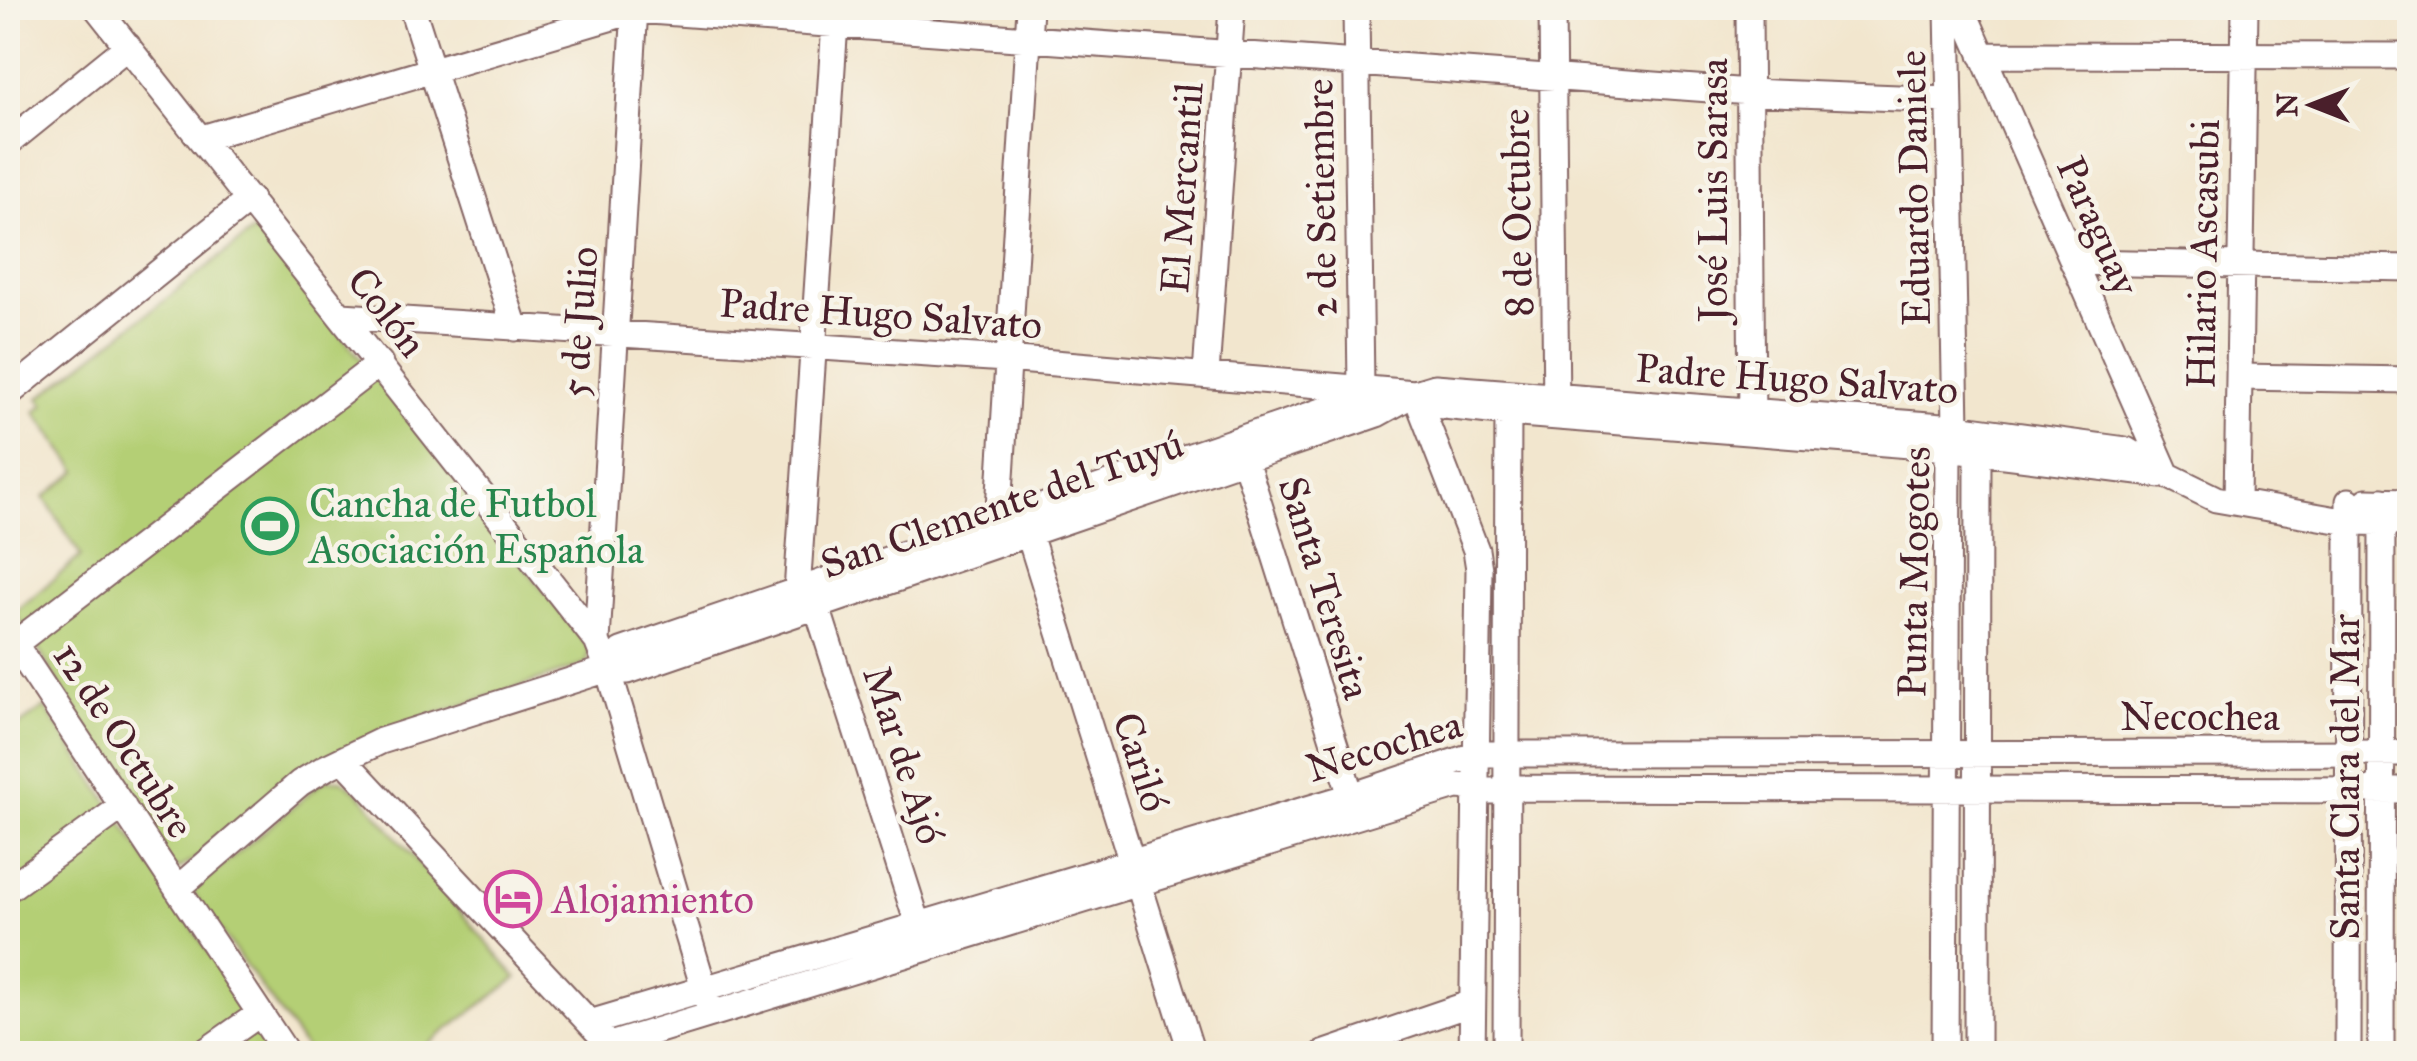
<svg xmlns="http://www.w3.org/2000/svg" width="2417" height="1061" viewBox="0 0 2417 1061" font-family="'IM FELL Great Primer',serif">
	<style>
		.green { fill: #b4cf75; stroke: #7f7750; stroke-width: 2.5 }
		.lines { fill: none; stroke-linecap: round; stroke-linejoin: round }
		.minor-casing { stroke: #856564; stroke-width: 29 }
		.minor { stroke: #fff; stroke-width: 25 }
		.labels { text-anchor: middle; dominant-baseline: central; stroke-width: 9; stroke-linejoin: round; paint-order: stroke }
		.street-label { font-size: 40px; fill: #4a1f2b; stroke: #f7f3e8 }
		.leisure-label { font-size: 40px; fill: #27864d; stroke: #f7f3e8; text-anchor: start }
		.hotel-label { font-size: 40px; fill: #b23c85; stroke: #f7f3e8; text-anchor: start }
	</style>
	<rect width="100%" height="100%" fill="#f7f3e8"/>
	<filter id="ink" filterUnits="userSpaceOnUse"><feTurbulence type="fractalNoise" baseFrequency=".01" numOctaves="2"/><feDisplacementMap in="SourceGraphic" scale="20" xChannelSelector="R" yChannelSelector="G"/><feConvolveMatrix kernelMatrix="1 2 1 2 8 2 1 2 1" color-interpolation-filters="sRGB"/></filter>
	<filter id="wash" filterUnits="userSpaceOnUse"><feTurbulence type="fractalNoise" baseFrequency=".0048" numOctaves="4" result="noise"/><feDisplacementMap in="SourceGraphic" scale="40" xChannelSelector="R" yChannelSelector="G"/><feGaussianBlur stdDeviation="2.25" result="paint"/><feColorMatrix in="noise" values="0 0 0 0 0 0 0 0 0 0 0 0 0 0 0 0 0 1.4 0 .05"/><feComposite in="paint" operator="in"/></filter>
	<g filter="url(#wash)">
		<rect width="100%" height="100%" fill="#f2e6ce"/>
		<path class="green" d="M257,228L590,649L587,664L422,719L179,869L170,864L15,612L81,556L44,497L78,471L35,412L44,405L39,398Z
			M45,707L276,1053L8,1054V733Z
			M325,780H341L359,793L517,978L416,1053H309L194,894L195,889Z"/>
	</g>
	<g filter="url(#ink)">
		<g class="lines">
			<g class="minor-casing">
				<path id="minor" d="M97,8L597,641L608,669L708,1002
					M412,8L515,328
					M836,8L797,592L817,607L923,940
					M1030,8L999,509L1002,520L1029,534L1192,1054
					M1356,8L1361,387L1368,400
					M1552,8L1556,412
					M1749,8L1752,428
					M1962,8L2167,475
					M1982,55L2410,56
					M202,138L636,10L1750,92L1949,100
					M8,143L128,46
					M2073,262L2410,268
					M342,316L1006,359L1415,393L1435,387L1956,427L2126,450L2167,475L2216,499L2349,522L2410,523
					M1206,374L1232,8
					M2239,377L2410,380
					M1415,393L1435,405L1508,413L1948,448L2162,475
					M1415,393L1476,550L1479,569L1472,1054
					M8,394L250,199
					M1969,442L1978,451L1977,1054
					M1245,460L1351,796
					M2237,501L2245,8
					M2367,501L2410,502
					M8,634L287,1054
					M597,641L635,8
					M8,649L380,363
					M608,669L621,651L1351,401L1361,387
					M344,760L600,1034
					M8,889L123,806
					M177,889L300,783L325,768L381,741L608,669L628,671L1377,414L1415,393
					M590,1023L1351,796L1477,754L2410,753
					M202,1054L259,1014
					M599,1054L610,1045L1456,786C1475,786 1490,796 1508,788L2410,790
					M1323,1054L1472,1003
					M1506,1054L1508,399
					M1945,1054L1948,448L1956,427L1948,8
					M2348,1054L2349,501
					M2381,1054L2382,501"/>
			</g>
			<use href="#minor" class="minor"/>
		</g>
	</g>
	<defs>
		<g id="stadium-ring" transform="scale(2.875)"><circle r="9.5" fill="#f7f3e8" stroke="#2e9e5b" stroke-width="1.5"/><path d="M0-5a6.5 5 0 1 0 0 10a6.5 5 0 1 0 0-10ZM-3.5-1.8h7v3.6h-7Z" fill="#2e9e5b"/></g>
		<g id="hotel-ring" transform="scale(2.875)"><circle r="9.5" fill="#f7f3e8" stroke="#d1479c" stroke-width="1.5"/><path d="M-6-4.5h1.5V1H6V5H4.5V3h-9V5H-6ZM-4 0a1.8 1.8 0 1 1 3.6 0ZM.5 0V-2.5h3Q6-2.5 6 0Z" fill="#d1479c"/></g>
	</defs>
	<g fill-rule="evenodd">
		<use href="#stadium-ring" x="270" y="526"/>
		<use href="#hotel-ring" x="513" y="899"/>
	</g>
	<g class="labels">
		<g class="street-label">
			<text transform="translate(1182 188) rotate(-86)">El Mercantil</text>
			<text transform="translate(1914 188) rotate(-91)">Eduardo Daniele</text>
			<text transform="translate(1713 190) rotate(-90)">José Luis Sarasa</text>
			<text transform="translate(1321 198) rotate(-91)">2 de Setiembre</text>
			<text transform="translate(1517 213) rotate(-91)">8 de Octubre</text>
			<text transform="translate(2098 226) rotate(66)">Paraguay</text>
			<text transform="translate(2203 254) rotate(-89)">Hilario Ascasubi</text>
			<text transform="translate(387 312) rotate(52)">Colón</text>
			<text transform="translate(881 314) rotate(4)">Padre Hugo Salvato</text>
			<text transform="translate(579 322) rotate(-86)">5 de Julio</text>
			<text transform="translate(1797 379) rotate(4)">Padre Hugo Salvato</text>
			<text transform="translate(1002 504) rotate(-19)">San Clemente del Tuyú</text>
			<text transform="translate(1914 572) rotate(-89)">Punta Mogotes</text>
			<text transform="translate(1325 588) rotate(73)">Santa Teresita</text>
			<text x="2200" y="716">Necochea</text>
			<text transform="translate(124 740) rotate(57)">12 de Octubre</text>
			<text transform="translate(1384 746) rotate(-17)">Necochea</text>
			<text transform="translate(904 755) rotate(72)">Mar de Ajó</text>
			<text transform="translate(1141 762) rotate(72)">Cariló</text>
			<text transform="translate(2345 777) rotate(-90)">Santa Clara del Mar</text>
		</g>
		<g class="leisure-label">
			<text x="309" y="503">Cancha de Futbol<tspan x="309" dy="46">Asociación Española</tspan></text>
		</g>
		<g class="hotel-label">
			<text x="552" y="899">Alojamiento</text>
		</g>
	</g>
	<rect width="2417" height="1061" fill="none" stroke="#f7f3e8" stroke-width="40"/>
	<g transform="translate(2312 105) rotate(270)" stroke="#f7f3e8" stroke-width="8" paint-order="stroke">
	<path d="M0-8L18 38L0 25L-18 38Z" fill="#4a1f2b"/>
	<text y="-15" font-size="28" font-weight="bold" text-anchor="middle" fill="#4a1f2b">N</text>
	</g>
</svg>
